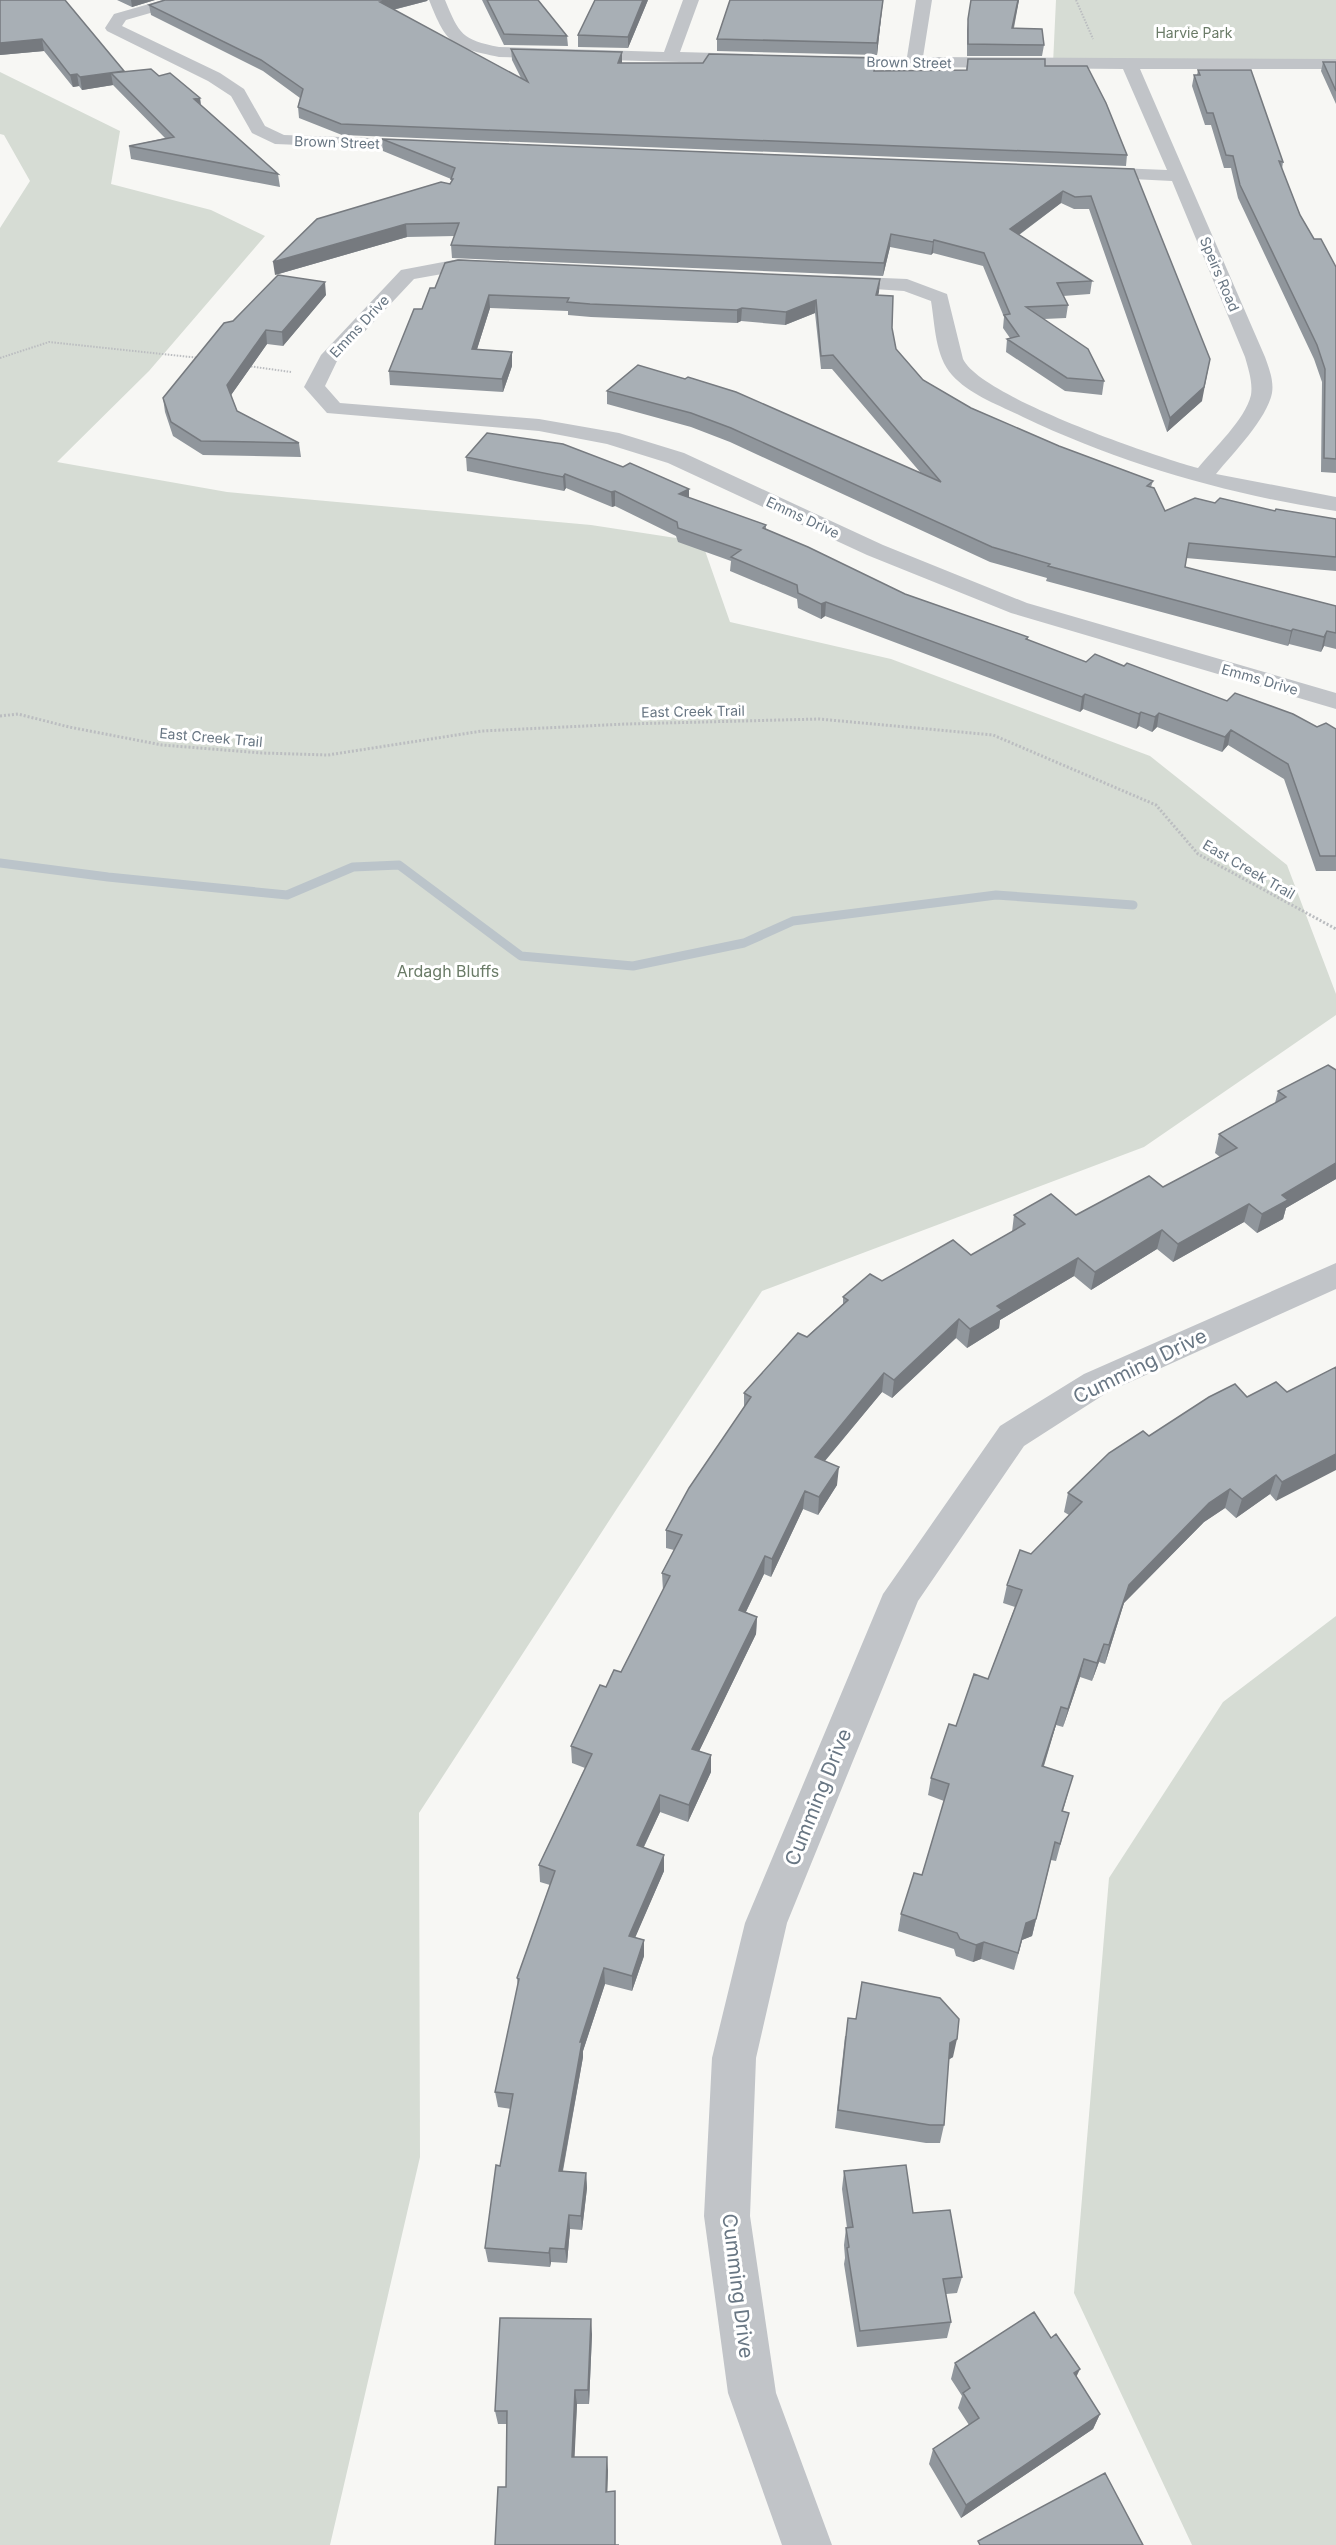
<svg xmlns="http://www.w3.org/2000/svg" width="1336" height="2545" viewBox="0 0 1336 2545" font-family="Inter,sans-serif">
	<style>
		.green { fill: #d6dcd4 }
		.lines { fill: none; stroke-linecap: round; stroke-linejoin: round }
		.stream { stroke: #bbc4ca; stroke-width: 9 }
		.path-far1 { stroke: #bbbdc0; stroke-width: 2; stroke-dasharray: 1.5 1.5; stroke-linecap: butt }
		.path { stroke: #bbbdc0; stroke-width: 3; stroke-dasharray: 2 2; stroke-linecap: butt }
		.minor { fill: #c1c4c8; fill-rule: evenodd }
		.wall { fill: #90969c }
		.shaded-wall { fill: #767a7f }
		.building { fill: #a8afb5; stroke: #767a7f; stroke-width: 1.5 }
		.labels { text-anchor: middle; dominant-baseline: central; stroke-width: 6; stroke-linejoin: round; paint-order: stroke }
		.far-park-label { font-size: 14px; fill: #6a7b67; stroke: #fff }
		.far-street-label { font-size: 14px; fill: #687683; stroke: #fff }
		.park-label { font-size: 16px; fill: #6a7b67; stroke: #fff }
		.near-street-label { font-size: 20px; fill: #687683; stroke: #fff }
	</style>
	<rect width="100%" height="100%" fill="#f7f7f4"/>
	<path class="green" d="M1056,0H1336V64H1053Z
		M0,72L120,131L111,184L211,210L265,236L149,371L57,462L227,492L591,525L702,542L730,622L891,659L1150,756L1287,865L1336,994V1015L1144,1147L762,1291L618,1507L419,1813L420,2157L330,2545H0V228L30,181L4,135L0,134Z
		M1336,1616V2545H1192L1074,2293L1109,1878L1223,1702Z"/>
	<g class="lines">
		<path class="stream" d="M0,863L108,877L287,895L353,867L399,865L521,956L633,966L744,943L793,921L996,895L1133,905"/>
		<path class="path-far1" d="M1076,0L1093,39
			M0,358L49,342L200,358
			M248,366L291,372"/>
		<path class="path" d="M0,716L18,714L69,727L162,745L262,753L328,755L482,731L626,724L819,719L993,735L1156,805L1198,854L1336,929"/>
		<path class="minor" d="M163,0H188L185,3L126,20L122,26L220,73L244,89L265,126L284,135L426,140L432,141L435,145L432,149L426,150L275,144L252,133L231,96L208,81L107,31L105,28L114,14Z
			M429,0H445C459,34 462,40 499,47L664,52L683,0H699L680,52L752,54L760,59L752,64L499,57C452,47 447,45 429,0Z
			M916,0H932L923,57L1336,59V69H1140L1265,357C1269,368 1274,381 1272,393C1267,419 1233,453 1216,474L1336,497V511C1227,494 1122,464 1023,417C999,405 970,395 952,375C935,356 935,325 931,301L904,291L829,286L826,282L829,278L836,276L907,279L947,294L963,359C981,397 1154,456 1198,468C1214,448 1245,420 1251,395C1253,382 1248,368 1245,357L1172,181L1092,177L1086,176L1083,172L1086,168L1092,167L1167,170L1123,69L831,66L823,61L831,56L907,57Z
			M459,259L494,262L497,266L494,270L459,271L414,279L337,361L325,386L340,403L539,419L619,433L684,453L883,545L1027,603L1336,693V709L1011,613L867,555L668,463L607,444L539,431L327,413L304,387L321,355L401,270Z
			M1336,1263V1289L1108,1392L1024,1446L918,1601L787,1923L756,2058L750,2216L776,2393L832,2545H782L728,2393L704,2216L712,2058L745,1923L883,1594L1000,1426L1084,1374Z"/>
	</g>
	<path class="wall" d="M0,0L124,71V72L159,76L200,98L201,105L278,174L280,187L131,159L129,146L165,138L113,85L82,90L79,86L73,87L44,51L0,55Z
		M117,0H155L132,7Z
		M482,0H538L567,36L568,46L504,45Z
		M648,0L628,48L578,47V35Z
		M730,0H883L877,55L717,51V39Z
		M971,0H1019L1014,28L1044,45L1042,56H967V30Z
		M427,1L393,10L521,78L512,60L511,49L622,63L875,71L966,70L968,59L1045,66L1127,155L1126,166L342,135L299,118L298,107L300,98L263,71L151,15L149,5Z
		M1323,62H1336V104L1321,71Z
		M1198,70L1283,162L1282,169L1300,215L1314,239L1336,267V473L1321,472L1322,382L1314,359L1238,198L1231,168H1224L1211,125H1205L1192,86L1194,75H1197Z
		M382,139L1134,169L1202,401L1167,432L1089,209H1074L1061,203L1019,235L1092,281L1090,294L1063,296L1068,305L1066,318L1044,319L1104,381L1102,395L1065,391L1006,352L1007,339L1010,338L1003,328L1004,317L983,266L933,253L931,255L890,247L883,276L452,258L451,245L455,236L407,237L275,275L450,184L452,181L451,179L383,151Z
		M880,279L878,295L892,328L896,349L923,380L971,408L1059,446L1153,481L1151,487L1165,511L1215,503L1336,519V571L1186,558L1185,567L1336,606V649L1324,646L1321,652L1289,644L1288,646L1046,581L1047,578L990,562L730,442L691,427L607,404V391L920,472L832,369H821L815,313L785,325L741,321L737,323L591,317L568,315V311L490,308L477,349L512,366L503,392L390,385L389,371L422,309L430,288Z
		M326,295L283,346L267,344L231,395L237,411L299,443L301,457L203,455L173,436L165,412L163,398L224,323Z
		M466,457L623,467L689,489V498L766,525V529L905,594L1028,637V640L1086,662L1124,666L1227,701L1317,727L1336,729V871H1316L1284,779L1228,745L1222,752L1157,727L1152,732L1139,726L1136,729L1083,709L1080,712L825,616L821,619L798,608L797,599L730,571L731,561L678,542L676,536L615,506L612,507L566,488L564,491L467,471Z
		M1336,1070V1179L1286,1208L1283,1219L1257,1233L1244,1222L1173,1262L1157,1249L1091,1290L1074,1276L1000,1320L999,1328L967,1348L956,1338L892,1398L882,1392L825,1461L837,1485L818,1515L803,1509L771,1577L764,1574L746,1612L757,1617L756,1634L699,1751L711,1755V1772L688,1822L660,1812L644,1847L664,1871L635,1937L644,1940V1956L632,1991L605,1984L583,2051V2057L563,2171L586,2173L587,2188L582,2230L570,2229L567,2263L551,2262L550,2267L488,2262L485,2248L511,2109L498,2107L495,2092L518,1988L517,1978L550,1885L540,1882L539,1865L585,1768L572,1763L571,1746L606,1687L621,1672L663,1591L662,1573L674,1550L666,1548V1530L744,1408V1393L843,1304V1297L882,1281L971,1255L1012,1232L1014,1215H1076L1163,1187L1220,1157L1215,1153L1219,1134L1275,1103L1278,1091Z
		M1336,1367L1276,1501L1270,1494L1236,1518L1225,1508L1204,1522L1124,1603L1105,1664L1099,1662L1092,1681L1080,1677L1063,1727L1056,1725L1044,1766L1068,1793L1063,1811L1069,1813L1056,1861L1051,1860L1032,1936L1022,1940L1014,1970L981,1959L973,1962L956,1956L954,1949L898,1931L901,1914L922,1875L944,1801L928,1795L931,1778L956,1726L988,1679L1015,1607L1003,1603L1007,1585L1031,1554L1069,1515L1064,1512L1068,1493L1149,1436L1247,1397L1287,1392Z
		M845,2036L953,2057L948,2060L944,2125L940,2143H926L835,2128Z
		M844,2171L913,2213L962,2277L957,2293L946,2294L951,2322L947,2338L857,2347L844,2264L845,2258L844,2245L846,2228H847L842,2189Z
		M592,2334L589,2404H577L574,2457L608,2470L607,2492L615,2504L495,2545L506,2487L507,2424H498L495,2411Z
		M955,2363L1076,2378L1100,2414L1093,2429L961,2518L929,2464L933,2449L969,2425L958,2408L962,2396L951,2379Z"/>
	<path class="shaded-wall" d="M131,0H155L132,7Z
		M389,0H428L427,1L380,13V2Z
		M643,0H648L628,48V37Z
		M883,0L877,55V43Z
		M1018,0H1019L1011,40L1012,28Z
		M42,39L44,51L0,55V43Z
		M622,52V63H618Z
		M124,71L126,83L111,73L113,85L82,90L80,77Z
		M77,74L79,86L73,87L70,75Z
		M200,98L201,110L194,99Z
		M1063,191L1061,203L1009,242L1010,229Z
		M406,224L407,237L275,275L273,262Z
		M891,234L890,247L883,276L884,263Z
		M934,240L933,253L931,255L933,242Z
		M880,279L879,292L875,308L876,295Z
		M325,282L326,295L283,346L282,332Z
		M489,295L490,308L473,362L472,349Z
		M816,300L815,313L785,325L786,312Z
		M742,308L741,321L737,323V310Z
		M266,330L267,344L229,398L227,385Z
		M512,352V366L503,392L502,379Z
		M1210,359L1202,401L1167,432L1170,418Z
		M565,474L566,488L564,491L563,477Z
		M689,489V503L679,494Z
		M615,491V506L612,507L611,492Z
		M826,602L825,616L821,619V604Z
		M1293,629L1289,644L1288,646L1291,631Z
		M1327,631L1324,646L1321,652L1324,637Z
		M1085,694L1083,709L1080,712L1082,697Z
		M1141,712L1139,726L1136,729L1139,714Z
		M1159,713L1157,727L1152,732L1155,717Z
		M1231,730L1228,745L1222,752L1225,737Z
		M1336,1163V1179L1286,1208L1283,1219L1257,1233L1262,1214L1282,1195Z
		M1249,1204L1244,1222L1173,1262L1178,1244Z
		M1162,1230L1157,1249L1091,1290L1095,1272Z
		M1078,1258L1074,1276L1000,1320L999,1328L967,1348L970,1329L997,1306Z
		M959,1319L956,1338L892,1398L894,1380Z
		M884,1373L882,1392L813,1475L815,1457Z
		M1336,1454V1470L1276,1501L1282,1482Z
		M839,1467L837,1485L818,1515L819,1497Z
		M1276,1475L1270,1494L1236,1518L1242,1499Z
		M1230,1489L1225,1508L1204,1522L1124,1603L1105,1664L1109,1645L1129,1585L1209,1503Z
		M805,1491L803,1509L771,1577L772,1559Z
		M765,1556L764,1574L738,1628L739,1610Z
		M757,1617L756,1634L692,1766V1749Z
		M1104,1644L1099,1662L1092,1681L1097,1663Z
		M1084,1659L1080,1677L1063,1727L1068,1709Z
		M1061,1707L1056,1725L1038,1784L1042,1766Z
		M711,1755V1772L688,1822L689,1805Z
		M660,1795V1812L637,1861V1845Z
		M664,1855V1871L629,1952V1936Z
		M1036,1919L1032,1936L1022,1940L1014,1970L1026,1923Z
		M644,1940V1956L632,1991V1976Z
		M984,1942L981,1959L973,1962L976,1945Z
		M604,1968L605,1984L583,2051V2057L560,2185L559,2171L580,2042Z
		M957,2039L953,2057L946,2061L950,2043Z
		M586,2173L587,2188L582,2230L581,2216Z
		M569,2215L570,2229L567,2263L565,2249Z
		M550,2248L551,2262L550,2267L549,2253Z
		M591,2319L592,2334L589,2404L588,2390Z
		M1080,2369L1073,2384L1074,2373Z
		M575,2390L577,2404L574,2470L572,2457Z
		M1100,2414L1093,2429L961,2518L966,2505Z
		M607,2457L608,2470L607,2504L606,2492Z"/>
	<path class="building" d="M0,0H65L124,71L80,77L77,74L70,75L42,39L0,43Z
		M165,0H389L380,2L528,82L511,49L622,52L618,63H703L709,54L876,58L874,71L967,70L968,59H1045V66H1087L1106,103L1127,155L341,124L298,107L303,89L261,60L149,5Z
		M487,0H538L567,36L504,34Z
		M595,0H643L628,37L578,35Z
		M730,0H883L877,43L717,39Z
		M971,0H1018L1012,28L1042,29L1044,45L968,44V19Z
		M1323,62H1336V91Z
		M151,69L159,76L170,73L200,98L194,99L278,174L129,146L174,137L111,73Z
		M1198,70H1251L1283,162L1279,161L1300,215L1314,239H1321L1336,267V459L1324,458L1325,369L1317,345L1240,185L1233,156L1226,155L1213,113H1207L1194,75H1200Z
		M382,139L1134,169L1210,359L1204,387L1170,418L1091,196L1075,197L1063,191L1010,229L1092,281L1057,283L1068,305L1026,307L1088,349L1104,381L1067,378L1007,339L1019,336L1004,315L1010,314L984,253L934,240L933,242L891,234L884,263L451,245L459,223L406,224L273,262L317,219L441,182L450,184L453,179H451L455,168Z
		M458,260L880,279L876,295L893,296L892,328L896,349L923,380L971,408L1059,446L1153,481L1147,486L1154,488L1165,511L1195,498L1215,503L1220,498L1275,511L1276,509L1336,519V557L1189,543L1185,567L1336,606V633L1327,631L1324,637L1293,629L1291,631L1048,566L1050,564L992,547L731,428L691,413L607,391L638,365L685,379L688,377L736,392L941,482L833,355L821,356L816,300L786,312L742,308L737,310L590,304L567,302L569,298L489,295L472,349L512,352L502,379L389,371L414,309H422L430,288H435L445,263Z
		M278,275L325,282L282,332L266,330L227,385L237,411L299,443L201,441L171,422L163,398L224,323L233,321Z
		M487,433L563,444L623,467L630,463L689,489L679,494L766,525L763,528L808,547L905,594L1028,637L1026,639L1086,662L1095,654L1124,666L1127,663L1227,701L1235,693L1293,714L1317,727L1326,723L1336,729V856H1320L1288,764L1231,730L1225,737L1159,713L1155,717L1141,712L1139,714L1085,694L1082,697L826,602L821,604L798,593L797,585L731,557L741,550L678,528L677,522L615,491L611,492L565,474L563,477L466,457Z
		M1328,1065L1336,1070V1163L1282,1195L1288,1200L1262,1214L1249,1204L1178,1244L1162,1230L1095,1272L1078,1258L997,1306L1002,1310L970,1329L959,1319L894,1380L884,1373L815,1457L839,1467L819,1497L805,1491L772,1559L765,1556L739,1610L757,1617L692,1749L711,1755L689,1805L660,1795L637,1845L664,1855L629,1936L644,1940L632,1976L604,1968L580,2042H582L559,2171L586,2173L581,2216L569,2215L565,2249L550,2248L549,2253L485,2248L496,2165L500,2166L513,2094L495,2092L519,1979L517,1978L555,1871L539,1865L592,1754L571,1746L600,1685L606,1687L614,1670L621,1672L670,1576L662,1573L682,1535L666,1530L689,1488L751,1397L744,1393L798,1333L807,1337L848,1300L843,1297L870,1274L882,1281L953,1240L971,1255L1025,1224L1014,1215L1051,1194L1076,1215L1149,1176L1163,1187L1237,1148L1219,1134L1286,1097L1278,1091Z
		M1336,1367V1454L1282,1482L1276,1475L1242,1499L1230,1489L1209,1503L1129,1585L1109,1645L1104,1644L1097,1663L1084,1659L1068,1709L1061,1707L1042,1766L1073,1776L1062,1811L1069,1813L1060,1844L1055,1842L1036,1919L1026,1923L1018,1953L984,1942L976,1945L960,1939L957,1933L901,1914L914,1873L922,1875L949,1784L931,1778L949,1724L956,1726L974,1674L988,1679L1022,1590L1007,1585L1020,1550L1031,1554L1082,1502L1068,1493L1109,1453L1143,1431L1149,1436L1209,1397L1235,1384L1247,1397L1276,1382L1287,1392Z
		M862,1982L940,1998L959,2019L957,2039L950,2043L944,2125H930L838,2110L848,2018L856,2019Z
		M906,2165L913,2213L950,2210L962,2277L943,2279L951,2322L860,2331L847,2248L849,2247L846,2228L853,2227L844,2171Z
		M1034,2312L1051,2338L1056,2334L1080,2369L1074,2373L1100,2414L966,2505L933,2449L979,2418L963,2393L970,2388L955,2363Z
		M500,2318L591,2319L588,2390H575L572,2457H607L606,2492L615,2491V2545H619H495L498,2487H506L507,2411H495Z
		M1105,2473L1143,2545H980L978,2541Z"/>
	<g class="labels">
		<g class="far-park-label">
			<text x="1194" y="32">Harvie Park</text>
		</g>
		<g class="far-street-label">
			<text transform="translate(909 62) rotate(1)">Brown Street</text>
			<text transform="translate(337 142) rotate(2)">Brown Street</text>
			<text transform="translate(1220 274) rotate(67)">Speirs Road</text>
			<text transform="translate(359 326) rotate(-47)">Emms Drive</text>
			<text transform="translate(803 517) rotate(25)">Emms Drive</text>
			<text transform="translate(1260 679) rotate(16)">Emms Drive</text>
			<text transform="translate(693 711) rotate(-1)">East Creek Trail</text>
			<text transform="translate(211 737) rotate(5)">East Creek Trail</text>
			<text transform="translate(1249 869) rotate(30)">East Creek Trail</text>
		</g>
		<g class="park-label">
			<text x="448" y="971">Ardagh Bluffs</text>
		</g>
		<g class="near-street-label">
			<text transform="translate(1140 1366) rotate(-26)">Cumming Drive</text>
			<text transform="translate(818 1797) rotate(-68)">Cumming Drive</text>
			<text transform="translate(738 2286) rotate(83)">Cumming Drive</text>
		</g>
	</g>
</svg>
